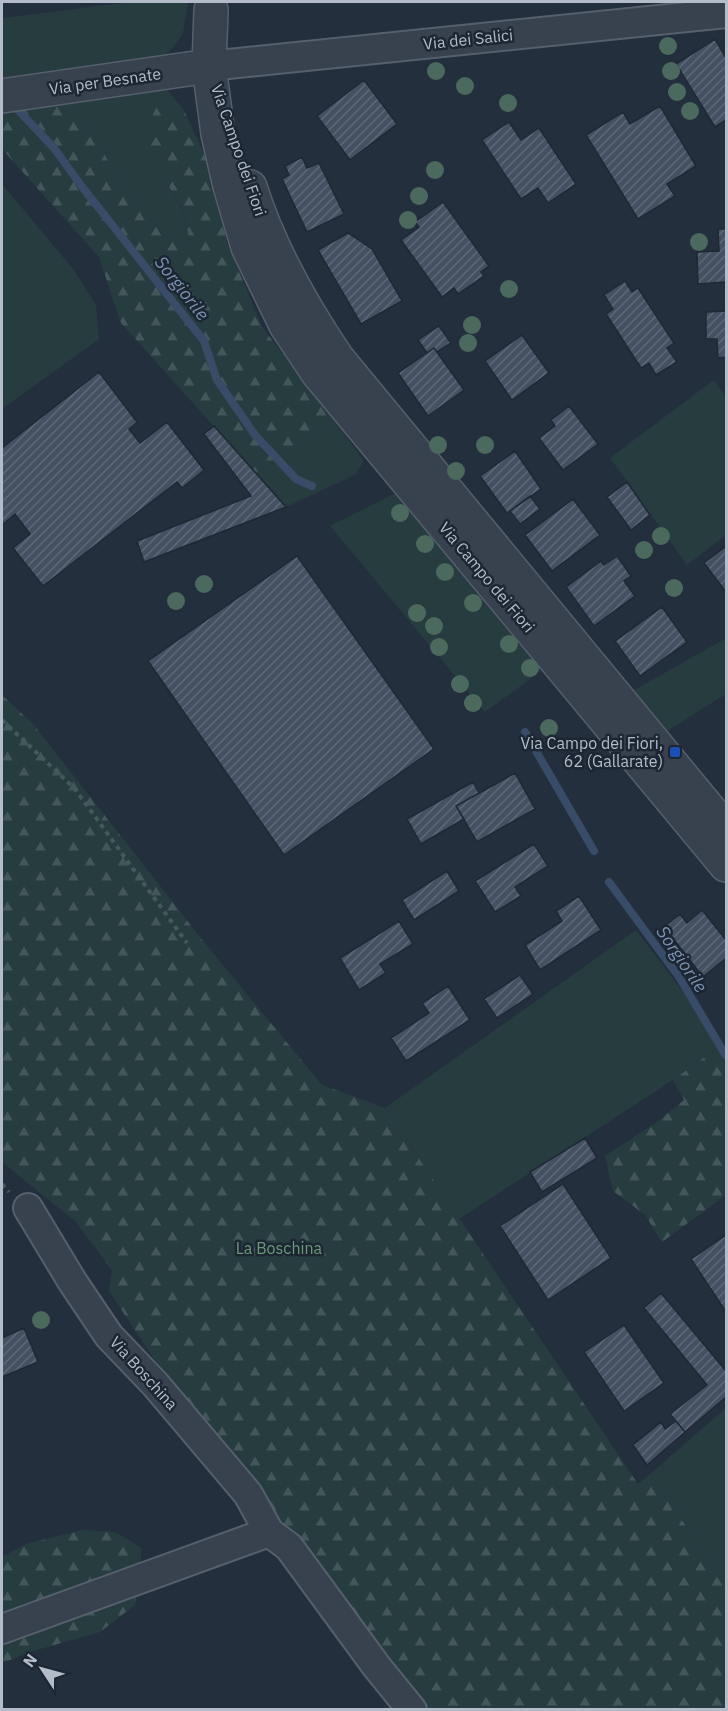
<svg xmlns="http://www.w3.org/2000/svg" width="728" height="1711" viewBox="0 0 728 1711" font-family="'IBM Plex Sans',sans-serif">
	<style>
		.green { fill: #263c3f }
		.forest { fill: url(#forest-firs) }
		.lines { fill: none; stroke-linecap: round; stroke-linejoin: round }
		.stream { stroke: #394c67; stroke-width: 8 }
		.building { fill: url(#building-hatch); stroke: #1f2835; stroke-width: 1.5 }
		.minor-casing { stroke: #565f6c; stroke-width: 32 }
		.tertiary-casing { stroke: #565f6c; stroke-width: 36 }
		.path { stroke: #44595c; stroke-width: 4; stroke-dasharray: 4.5 4.5; stroke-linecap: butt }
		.minor { stroke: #38414e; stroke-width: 28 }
		.tertiary { stroke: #38414e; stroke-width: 33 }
		.tree { fill: #4b6a5d }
		.transit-dot { fill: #1a4fb4; stroke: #1d2633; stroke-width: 2 }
		.labels { text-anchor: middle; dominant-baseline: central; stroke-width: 5; stroke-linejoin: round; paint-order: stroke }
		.street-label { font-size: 16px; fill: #b4bcc9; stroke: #1d2633 }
		.poi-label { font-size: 16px; fill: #b4bcc9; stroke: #1d2633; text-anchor: end }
		.park-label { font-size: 16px; fill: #6b9a76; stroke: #1d2633 }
		.water-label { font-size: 18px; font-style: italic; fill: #7c92b1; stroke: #1d2633 }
	</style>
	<defs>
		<pattern id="forest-firs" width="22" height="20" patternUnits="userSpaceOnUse" patternTransform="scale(1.5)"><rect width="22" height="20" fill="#263c3f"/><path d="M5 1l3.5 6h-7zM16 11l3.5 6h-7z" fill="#435659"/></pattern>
		<pattern id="building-hatch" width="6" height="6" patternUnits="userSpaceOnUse" patternTransform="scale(1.5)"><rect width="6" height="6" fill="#455162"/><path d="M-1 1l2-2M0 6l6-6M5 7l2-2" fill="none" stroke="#5d6877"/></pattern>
	</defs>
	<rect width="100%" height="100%" fill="#242f3e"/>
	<path class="green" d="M130,2H188L183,34L166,56L2,79V18Z
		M160,82L184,110L159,102L157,167L184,213L190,243L164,237L115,173L87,123L67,96Z
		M2,184L74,270L96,305L99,339L2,409Z
		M714,380L726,398V535L687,565L610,458Z
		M333,419L364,461L355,475L286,507L256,473Z
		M396,493L544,669L485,712L330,526Z
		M726,638V694L661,735L629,693Z
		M636,930L684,993L717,1048L673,1080L459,1219L385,1108Z
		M726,1408V1584L650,1474Z"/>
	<path class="forest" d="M67,96L87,123L115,173L164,237L190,243L184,212L157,167L144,133L159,102L184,110L210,167L227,242L262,327L333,419L256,473L121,323L99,257L2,149V107Z
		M2,695L33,724L204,942L322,1085L385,1108L638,1484L650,1474L726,1584V1709H421L152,1356L109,1291L112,1270L76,1222L2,1162Z
		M717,1048L726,1066V1195L662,1242L645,1215L613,1191L605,1156L657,1122L684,1100L673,1080Z
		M83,1530L115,1532L142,1548L135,1605L100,1632L33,1651L2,1663V1557L26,1544Z"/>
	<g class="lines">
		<path class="stream" d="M18,110L54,148L83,188L204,341L217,380L255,435L296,479L312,486
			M525,732L594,851
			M609,882L679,977L726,1056"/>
	</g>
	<path class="building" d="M715,39L726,58V120L715,127L676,64Z
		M364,80L397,124L350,160L317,116Z
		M660,106L696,166L667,184L675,196L638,219L586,135L623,112L630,124Z
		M509,122L521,140L539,128L576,184L548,203L538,188L521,199L482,140Z
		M302,157L307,168L319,163L344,214L307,232L282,179L289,175L285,166Z
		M443,202L489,266L481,272L484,276L458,294L454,288L442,297L401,240L419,227L415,222Z
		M718,229H726V282L698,284L697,252L719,251Z
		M348,233L372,249L402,301L361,324L318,250Z
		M625,281L632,292L638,288L674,343L667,348L677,362L656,375L649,363L641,368L606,314L613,309L604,295Z
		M726,311V357L718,358L717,339H706V312Z
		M439,326L451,343L437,352L434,348L427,353L418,340Z
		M522,335L549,373L512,400L485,361Z
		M434,348L464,390L428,416L398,373Z
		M99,372L137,422L129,429L140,443L167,422L204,470L182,488L177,482L43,586L13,548L30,534L15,514L2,525V448Z
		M569,406L598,444L563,470L539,438L555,426L551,420Z
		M214,426L286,507L144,562L137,541L251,496L204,434Z
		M515,451L541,489L507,513L480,476Z
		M627,482L650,515L631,530L607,497Z
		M530,496L540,509L520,524L510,511Z
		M573,499L600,535L552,571L525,535Z
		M726,546V592L704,563Z
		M297,556L434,749L284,855L148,661Z
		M617,556L631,576L624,581L635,596L594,626L566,587L601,561L604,565Z
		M662,607L687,642L640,676L615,641Z
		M515,773L535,809L477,842L456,806Z
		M473,782L479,793L456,806L464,819L421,844L407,819Z
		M534,844L548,866L515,887L521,896L495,912L475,881Z
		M447,871L459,891L414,920L402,900Z
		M579,896L601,930L540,970L525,945L562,921L556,911Z
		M702,910L726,940V958L703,977L664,927L680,914L687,923Z
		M399,921L413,944L380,964L386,973L359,990L340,958Z
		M520,975L533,994L497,1018L484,999Z
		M448,986L470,1020L406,1061L391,1038L429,1013L422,1003Z
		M585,1138L597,1158L542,1192L530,1172Z
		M563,1184L611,1258L548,1300L500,1226Z
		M726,1235V1312L691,1259Z
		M661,1293L726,1371V1397L685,1432L670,1414L707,1385L644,1308Z
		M624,1325L664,1383L624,1411L584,1352Z
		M24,1328L38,1362L2,1377V1338Z
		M676,1421L685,1432L647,1465L633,1445L661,1422L665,1429Z"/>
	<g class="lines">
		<g class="minor-casing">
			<path id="minor" d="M209,66L726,13
				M28,1208L72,1281L109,1336L155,1384L248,1494L269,1532L289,1547L377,1667L412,1710
				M2,1629L269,1532"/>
		</g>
		<g class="tertiary-casing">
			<path id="tertiary" d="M211,10L209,66L218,134L230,186L248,247L286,325L318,373L726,865
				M2,96L209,66
				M250,187C269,248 302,306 337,358L726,830"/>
		</g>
		<path class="path" d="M2,720L75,789L187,943
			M2,1184L9,1192"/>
		<use href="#minor" class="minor"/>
		<use href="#tertiary" class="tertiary"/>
	</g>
	<g class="tree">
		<circle cx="668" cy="46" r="9"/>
		<circle cx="436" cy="71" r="9"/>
		<circle cx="671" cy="71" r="9"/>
		<circle cx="465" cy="86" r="9"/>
		<circle cx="677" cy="92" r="9"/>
		<circle cx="508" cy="103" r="9"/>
		<circle cx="690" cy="111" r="9"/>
		<circle cx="435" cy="170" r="9"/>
		<circle cx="419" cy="196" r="9"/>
		<circle cx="408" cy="220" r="9"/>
		<circle cx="699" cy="242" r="9"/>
		<circle cx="509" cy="289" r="9"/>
		<circle cx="472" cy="325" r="9"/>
		<circle cx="468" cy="343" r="9"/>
		<circle cx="438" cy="445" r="9"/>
		<circle cx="485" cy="445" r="9"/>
		<circle cx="456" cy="471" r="9"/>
		<circle cx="400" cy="513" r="9"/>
		<circle cx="661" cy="536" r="9"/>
		<circle cx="425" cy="544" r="9"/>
		<circle cx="644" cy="550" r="9"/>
		<circle cx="445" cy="572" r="9"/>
		<circle cx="204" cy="584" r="9"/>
		<circle cx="674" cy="588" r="9"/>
		<circle cx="176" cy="601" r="9"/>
		<circle cx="473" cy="603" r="9"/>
		<circle cx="417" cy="613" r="9"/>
		<circle cx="434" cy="626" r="9"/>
		<circle cx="509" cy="644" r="9"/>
		<circle cx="439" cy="647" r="9"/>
		<circle cx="530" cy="668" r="9"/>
		<circle cx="460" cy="684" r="9"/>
		<circle cx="473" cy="703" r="9"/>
		<circle cx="549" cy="728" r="9"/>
		<circle cx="41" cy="1320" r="9"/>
	</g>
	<rect class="transit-dot" x="669" y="746" width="12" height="12" rx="3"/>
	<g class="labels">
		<g class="street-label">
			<text transform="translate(468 39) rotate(-6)">Via dei Salici</text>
			<text transform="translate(105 81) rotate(-8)">Via per Besnate</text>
			<text transform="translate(239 150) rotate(71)">Via Campo dei Fiori</text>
			<text transform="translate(487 577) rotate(50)">Via Campo dei Fiori</text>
			<text transform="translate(144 1373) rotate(48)">Via Boschina</text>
		</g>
		<g class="poi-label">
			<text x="663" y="743">Via Campo dei Fiori,<tspan x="663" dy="18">62 (Gallarate)</tspan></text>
		</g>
		<g class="park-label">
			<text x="279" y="1248">La Boschina</text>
		</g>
		<g class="water-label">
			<text transform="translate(182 288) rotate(52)">Sorgiorile</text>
			<text transform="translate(682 959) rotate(56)">Sorgiorile</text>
		</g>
	</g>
	<rect width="728" height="1711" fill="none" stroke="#b4bcc9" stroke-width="6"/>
	<g transform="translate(42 1669) rotate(306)" stroke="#1d2633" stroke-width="4.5" paint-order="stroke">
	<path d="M0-4.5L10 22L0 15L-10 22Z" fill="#b4bcc9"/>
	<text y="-9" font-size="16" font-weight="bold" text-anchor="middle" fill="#b4bcc9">N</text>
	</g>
</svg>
